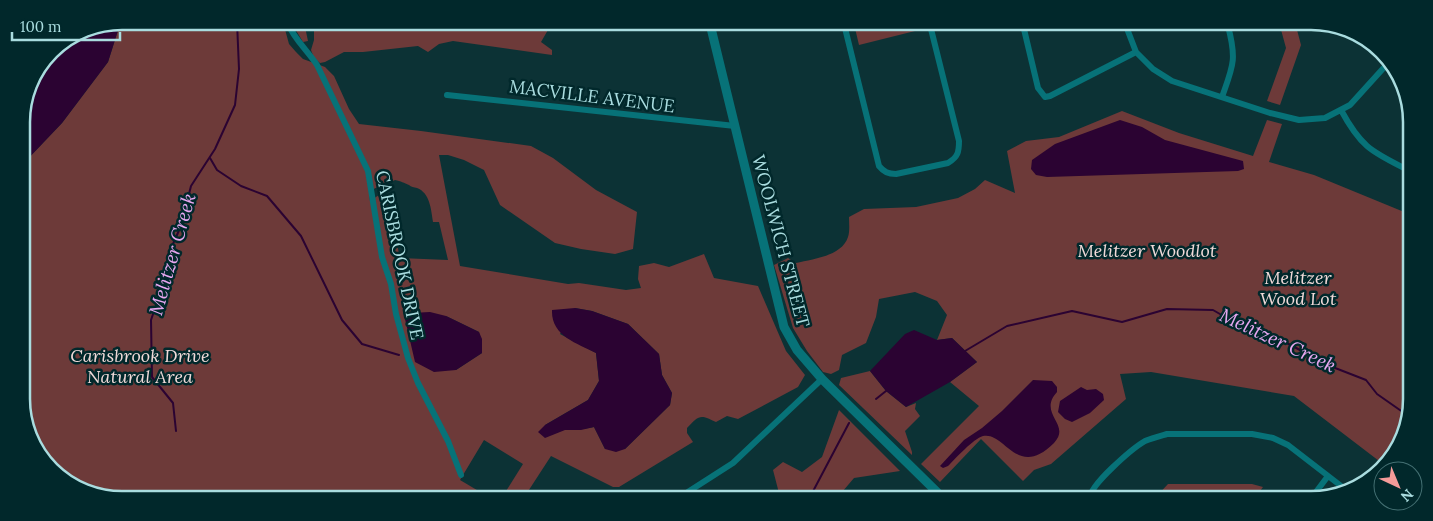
<svg xmlns="http://www.w3.org/2000/svg" width="1433" height="521" viewBox="0 0 1433 521" font-family="Lora,serif">
	<style>
		.green { fill: #6d3a39; fill-rule: evenodd }
		.water { fill: #2b0332 }
		.lines { fill: none; stroke-linecap: round; stroke-linejoin: round }
		.stream { stroke: #2b0332; stroke-width: 2 }
		.street { stroke: #077278; stroke-width: 6 }
		.secondary { stroke: #077278; stroke-width: 9 }
		.labels { text-anchor: middle; dominant-baseline: central; stroke-width: 5; stroke-linejoin: round; paint-order: stroke }
		.street-label { font-size: 18px; fill: #a9dcdf; stroke: #01282b }
		.park-label { font-size: 18px; font-style: italic; fill: #f1dad9; stroke: #01282b }
		.water-label { font-size: 19px; font-style: italic; fill: #e7a7f1; stroke: #01282b }
		.rim { fill: none; stroke: #a9dcdf; stroke-width: 2.5 }
	</style>
	<rect width="100%" height="100%" fill="#0c3235"/>
	<path class="green" d="M123,21L283,22L289,44L296,52L303,59L325,67L334,76L349,109L359,124L421,131L531,146L553,158L596,190L637,212L633,249L615,254L581,249L555,243L500,205L484,170L464,160L448,155H439L460,266L568,284L579,283L626,290L641,288L638,279L639,266L654,263L669,267L704,254L714,278L758,286L786,351L805,375L798,387L738,419L727,416L716,422C700,414 699,415 687,428V433L693,442L619,487H613L551,456L525,496H503L523,464L484,440L460,480L487,496L90,494L46,465L23,418L22,165L62,123L108,62L120,24ZM395,180C401,181 404,183 409,185C411,187 414,187 417,188C430,193 431,209 433,222H439L448,260L400,258L387,198L382,193L370,201L369,192C377,186 386,185 395,180ZM575,308L592,311L628,324L659,354L662,375L672,393L670,405L625,449H605L594,427C576,431 562,429 545,425L588,400L599,381L596,353L560,334ZM446,316L479,332L482,353L456,370Z
		M291,22H304L308,41L303,42Z
		M324,22H329L332,25L344,24L346,22L552,23L541,42L552,50V55L453,41L439,44L428,52L418,46L363,52H344L325,62L320,63L314,58L311,50L314,40V30Z
		M854,24L922,25L923,29L859,45Z
		M1280,26H1296L1301,45L1280,105L1267,101L1286,48Z
		M1122,111L1179,133L1253,156L1267,120L1282,124L1269,162L1314,175L1409,214L1406,431L1383,464L1294,396L1151,372L1120,374L1126,399L1051,464L1034,470L1023,481L981,439L940,482L921,464L979,406L950,382L977,362L952,338L937,340L947,315L937,301L915,292L879,299L876,317L866,343L842,355L839,370L831,374L823,372L807,351L793,328L774,265L788,258L796,263C813,259 842,256 848,237C850,231 849,223 849,217L864,209L916,207L958,198L975,189L985,180L1015,193L1007,151L1026,141L1059,137Z
		M870,371L886,391L906,407L916,403L915,409L920,416L905,431L912,452V455L839,385L841,378Z
		M839,410L900,471L854,478L837,498L780,497L773,470L783,462L802,472L822,457Z
		M1168,484H1252L1263,487L1254,499H1154Z"/>
	<path class="water" d="M123,21L120,24L108,62L62,123L22,165L21,115L32,78L55,46L84,29Z
		M1120,120L1142,127L1165,140L1243,161L1244,169L1238,171L1047,177L1036,175L1031,169L1032,160L1055,144Z
		M575,308L592,311L628,324L659,354L662,375L672,393L670,405L625,449L616,452L605,449L594,427L581,430H565L545,438L538,432L545,425L588,400L599,381L596,353C577,343 551,336 552,310Z
		M430,312L446,316L479,332L482,339V353L456,370L434,372L415,362L405,319L411,313Z
		M914,330L937,340L952,338L977,362L950,382L906,407L886,391L870,371L905,334Z
		M1033,380L1052,381L1057,387V392C1037,414 1072,424 1054,443C1017,480 1005,431 983,436C973,439 956,458 948,466L943,468L940,466L964,440L982,428L1002,411Z
		M1081,387L1087,390L1096,389L1103,394L1104,400L1090,413L1072,422L1065,419L1058,412L1060,401Z"/>
	<g class="lines">
		<path class="stream" d="M210,158L217,170L241,186L267,196L301,236L342,320L362,344L399,355
			M965,351L1007,326L1072,311L1122,322L1167,309L1213,310L1232,321L1283,341L1330,366L1366,380L1377,394L1407,415
			M876,399L886,391
			M176,431L173,403L152,377L151,320L165,279L168,255L181,226L191,186L215,149L235,105L239,69L237,22
			M810,497L849,423"/>
		<path class="street" d="M287,22C294,39 307,50 317,65L368,171L382,257L391,284L396,314L408,358L418,383L448,441L461,475
			M844,24L879,166C884,172 888,174 896,174L948,163C958,157 959,152 959,141L930,25
			M1023,25L1038,88L1045,97L1050,96L1136,52
			M710,26L719,24
			M1126,26L1136,52L1153,69L1172,81L1270,113L1299,120L1325,118L1350,105L1389,62
			M1361,38L1389,62
			M447,95L735,126
			M1222,97C1233,66 1237,60 1228,26
			M1341,110C1362,149 1373,152 1410,171
			M680,497L733,463L822,379
			M1090,499C1088,486 1133,448 1145,441C1152,438 1160,436 1167,434H1252L1273,438L1288,445L1345,489
			M1310,500L1328,476"/>
		<path class="secondary" d="M710,24L784,327L797,350L822,379L943,498"/>
	</g>
	<g class="labels">
		<g class="street-label">
			<text transform="translate(592 96) rotate(7)">MACVILLE AVENUE</text>
			<text transform="translate(781 241) rotate(75)">WOOLWICH STREET</text>
			<text transform="translate(400 255) rotate(78)">CARISBROOK DRIVE</text>
		</g>
		<g class="park-label">
			<text x="1147" y="250">Melitzer Woodlot</text>
			<text x="1298" y="277">Melitzer<tspan x="1298" dy="21">Wood Lot</tspan></text>
			<text x="140" y="355">Carisbrook Drive<tspan x="140" dy="21">Natural Area</tspan></text>
		</g>
		<g class="water-label">
			<text transform="translate(172 254) rotate(-74)">Melitzer Creek</text>
			<text transform="translate(1278 340) rotate(25)">Melitzer Creek</text>
		</g>
	</g>
	<path d="M0 0H1433V521H0ZM122 30H1311A92 92 0 0 1 1403 122V399A92 92 0 0 1 1311 491H122A92 92 0 0 1 30 399V122A92 92 0 0 1 122 30Z" fill="#01282b" fill-rule="evenodd"/>
	<path class="rim" d="M122 30H1311A92 92 0 0 1 1403 122V399A92 92 0 0 1 1311 491H122A92 92 0 0 1 30 399V122A92 92 0 0 1 122 30Z"/>
	<g transform="translate(1398 486) rotate(136)"><circle r="24" fill="#01282b" stroke="#447073"/>
	<path d="M0-4L9 19L0 12L-9 19Z" fill="#f59b99"/>
	<text y="-8" font-size="14" font-weight="bold" text-anchor="middle" fill="#a9dcdf">N</text>
	</g>
	<path d="M12 32v8h108v-8" fill="none" stroke="#a9dcdf" stroke-width="2.5"/>
	<text x="20" y="32" font-size="15" fill="#a9dcdf" stroke="#01282b" stroke-width="4" paint-order="stroke">100 m</text>
</svg>
